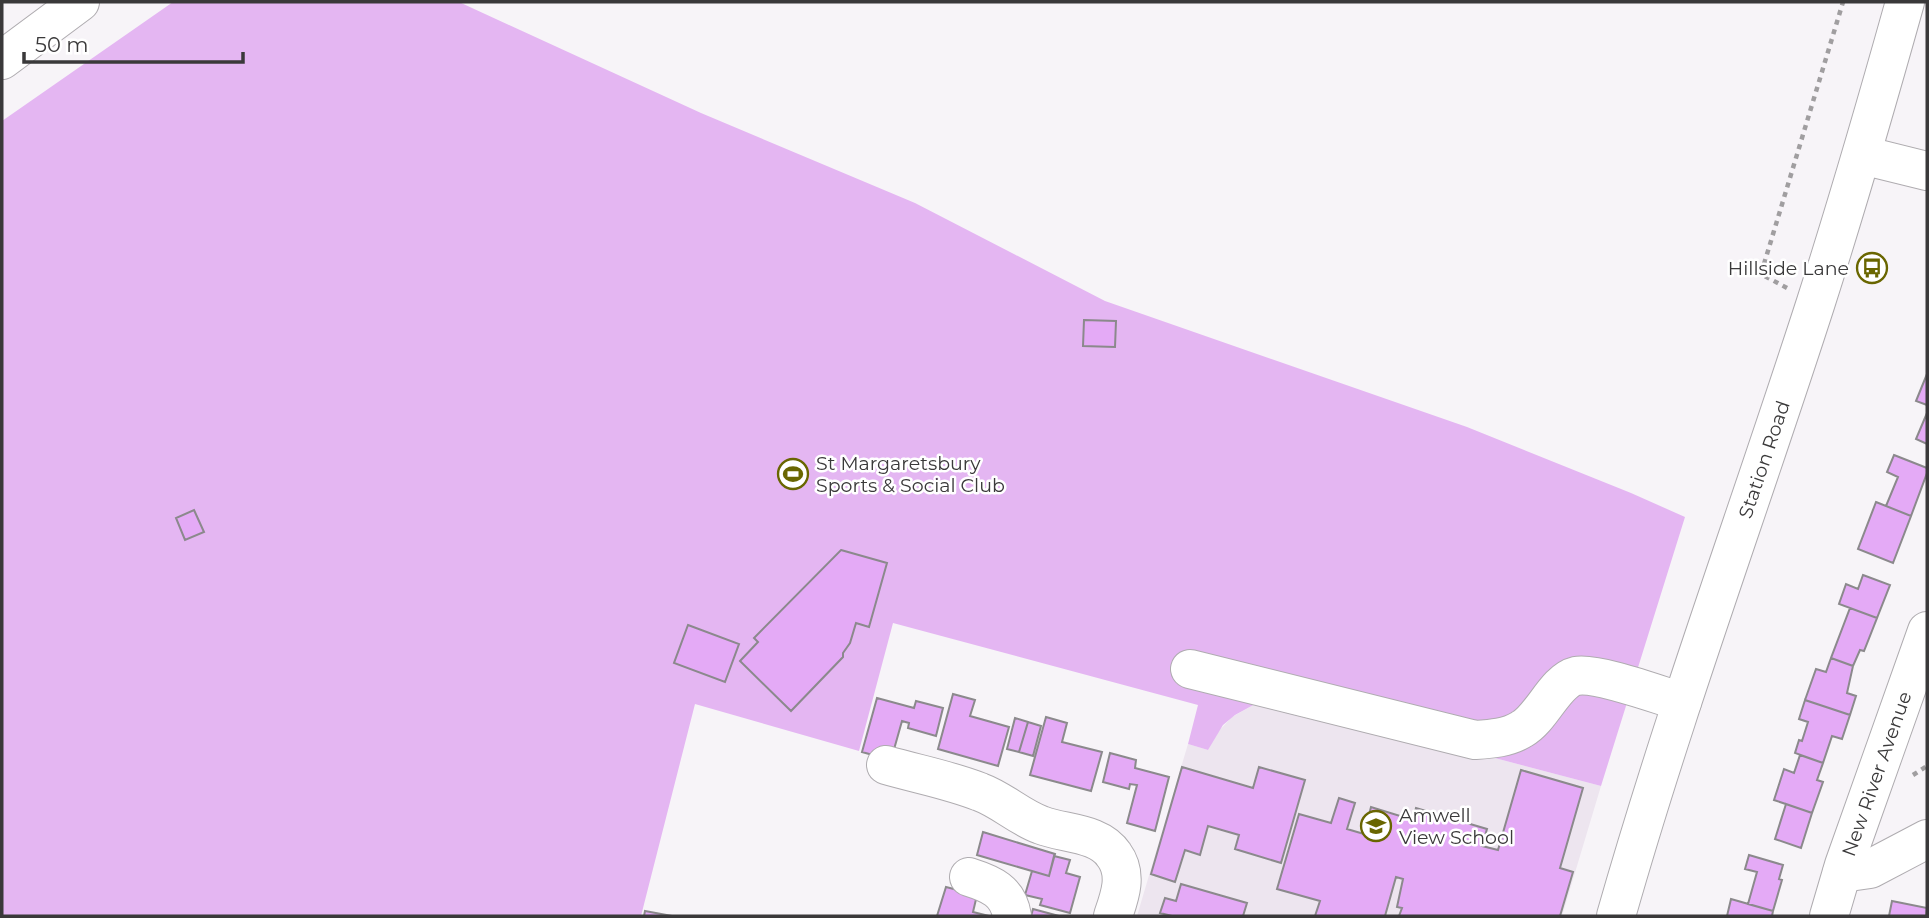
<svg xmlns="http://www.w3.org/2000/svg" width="1929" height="918" viewBox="0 0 1929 918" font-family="Montserrat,sans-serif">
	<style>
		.built { fill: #ede5ef }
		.green { fill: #e4b6f2 }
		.building { fill: #e4aaf6; stroke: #8b898c; stroke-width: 2 }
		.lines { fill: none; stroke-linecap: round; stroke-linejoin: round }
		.minor-casing { stroke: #afacb0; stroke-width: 40 }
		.major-casing { stroke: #afacb0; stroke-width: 40 }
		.highway-casing { stroke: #afacb0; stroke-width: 40 }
		.path { stroke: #a09ea0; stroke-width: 4.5; stroke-dasharray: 5 5; stroke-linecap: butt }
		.minor { stroke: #fff; stroke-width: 38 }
		.major { stroke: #fff; stroke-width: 38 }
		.highway { stroke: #fff; stroke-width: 38 }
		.labels { text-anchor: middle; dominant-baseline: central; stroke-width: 5; stroke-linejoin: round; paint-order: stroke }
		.poi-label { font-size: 19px; fill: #3a393a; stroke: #fff; text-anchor: start }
		.street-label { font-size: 19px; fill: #3a393a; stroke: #fff }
	</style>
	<rect width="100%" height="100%" fill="#f7f4f8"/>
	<path class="built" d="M1257,703L1324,713L1601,786L1562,916H1137L1188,744L1208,750L1215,735L1232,717Z"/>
	<path class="green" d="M173,2H459L701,113L915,203L1105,301L1467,427L1631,493L1685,517L1601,786L1324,713L1257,703L1235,715L1223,725L1208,750L1188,744L1198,705L893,623L859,751L695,704L641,916H2V121Z"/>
	<path class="building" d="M1084,320L1116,321L1115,347L1083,346Z
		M1927,374V405L1916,401Z
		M1927,413V444L1916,439Z
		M1894,455L1927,468V473L1911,516L1886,506L1898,477L1887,472Z
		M1876,502L1911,516L1893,563L1858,549Z
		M194,510L204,532L185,540L176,518Z
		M841,550L887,563L869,627L856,623L850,643L843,653V657L791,711L740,661L758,642L754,638Z
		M1863,575L1890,585L1877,618L1839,604L1846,584L1858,589Z
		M1850,608L1877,618L1864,651L1860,650L1853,666L1831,658Z
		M688,625L739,644L725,682L674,663Z
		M1831,658L1853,666L1847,693L1856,696L1850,715L1805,700L1816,669L1826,672Z
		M953,694L975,700L970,716L1009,727L998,766L938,749Z
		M877,698L914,708L916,701L943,708L936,736L908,728L909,723L902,721L891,760L862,752Z
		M1805,700L1850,715L1842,739L1832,736L1823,763L1795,753L1799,740L1802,741L1808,722L1799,719Z
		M1046,717L1067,723L1062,742L1102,752L1091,791L1030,775Z
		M1015,718L1028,722L1019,752L1007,749Z
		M1028,722L1041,726L1033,756L1019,752Z
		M1110,753L1136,760L1135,768L1169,777L1155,831L1127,823L1137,785L1130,784L1129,789L1103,782Z
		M1800,755L1823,763L1817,780L1823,782L1812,813L1774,800L1784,769L1794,773Z
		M1182,767L1253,788L1259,767L1305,780L1281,863L1235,849L1239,835L1208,826L1200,855L1185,850L1175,882L1151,874Z
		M1521,770L1583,788L1560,868L1573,872L1560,916H1399L1402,908L1397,907L1403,879L1396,877L1385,916H1315L1320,901L1277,889L1299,814L1331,823L1339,798L1355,803L1347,829L1364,834L1371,807L1413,820L1416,808L1487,829L1482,846L1498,850Z
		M1786,804L1812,813L1801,848L1775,839Z
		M983,832L1055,854L1049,876L977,855Z
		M1749,855L1783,865L1779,879L1782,880L1773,911L1748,904L1757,872L1745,869Z
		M1054,856L1070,860L1066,873L1080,877L1070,913L1040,905L1042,899L1025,895L1032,871L1049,876Z
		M1181,884L1247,903L1243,916H1172L1160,913L1165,898L1176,901Z
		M946,887L977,895L973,912L989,916H937Z
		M1731,899L1773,911L1772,916H1727Z
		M1892,901L1927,908L1926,916H1889Z
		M1033,909L1059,916H1031Z
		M645,911L672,916H644Z"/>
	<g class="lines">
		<g class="minor-casing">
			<g id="minor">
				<path d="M1862,155L1927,171"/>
				<path d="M1190,669L1475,740C1491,739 1508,738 1522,729C1542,718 1555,681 1576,676C1597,672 1659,695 1682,702"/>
				<path d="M886,765C917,774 950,780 980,792C1002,800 1019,817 1041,825C1064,834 1099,832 1114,855C1128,874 1120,896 1113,916"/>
				<path d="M1842,873L1870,869L1927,839"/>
				<path d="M969,877C991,884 1008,891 1012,916"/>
				<path id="s1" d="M1829,916L1844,865L1927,631"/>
			</g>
		</g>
		<g class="major-casing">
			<g id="major">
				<path id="s2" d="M1616,916C1675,709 1750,507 1816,302C1848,202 1877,102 1905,2"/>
			</g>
		</g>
		<g class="highway-casing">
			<path id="highway" d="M2,60L80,2"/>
		</g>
		<path class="path" d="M1787,288L1761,274L1843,2
			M1913,775L1927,766"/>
		<use href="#minor" class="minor"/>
		<use href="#major" class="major"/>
		<use href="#highway" class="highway"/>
	</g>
	<defs>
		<g id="bus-ring" transform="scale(1.575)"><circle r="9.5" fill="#fff" stroke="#696600" stroke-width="1.5"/><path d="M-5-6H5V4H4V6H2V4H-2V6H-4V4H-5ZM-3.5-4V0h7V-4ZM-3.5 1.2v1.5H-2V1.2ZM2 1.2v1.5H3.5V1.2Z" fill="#696600"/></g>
		<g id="stadium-ring" transform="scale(1.575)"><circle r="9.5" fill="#fff" stroke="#696600" stroke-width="1.5"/><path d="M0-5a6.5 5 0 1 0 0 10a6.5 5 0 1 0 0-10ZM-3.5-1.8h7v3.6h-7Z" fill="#696600"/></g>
		<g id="school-ring" transform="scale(1.575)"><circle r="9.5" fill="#fff" stroke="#696600" stroke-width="1.5"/><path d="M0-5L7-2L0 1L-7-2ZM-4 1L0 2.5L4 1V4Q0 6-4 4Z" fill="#696600"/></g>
	</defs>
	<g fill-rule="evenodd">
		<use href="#bus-ring" x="1872" y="268"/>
		<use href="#stadium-ring" x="793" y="474"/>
		<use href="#school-ring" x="1376" y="826"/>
	</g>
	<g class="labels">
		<g class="poi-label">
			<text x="1849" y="268" text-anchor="end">Hillside Lane</text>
			<text x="816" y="463">St Margaretsbury<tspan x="816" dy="22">Sports &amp; Social Club</tspan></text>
			<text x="1399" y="815">Amwell<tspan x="1399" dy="22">View School</tspan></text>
		</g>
		<g class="street-label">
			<text stroke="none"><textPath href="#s2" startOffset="480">Station Road</textPath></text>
			<text stroke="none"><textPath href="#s1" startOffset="150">New River Avenue</textPath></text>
		</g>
	</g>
	<rect width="1929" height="918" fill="none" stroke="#3a393a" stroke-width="7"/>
	<path d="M24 52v10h219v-10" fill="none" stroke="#3a393a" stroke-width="3.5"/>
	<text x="35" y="52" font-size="21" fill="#3a393a" stroke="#ffffff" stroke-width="5" paint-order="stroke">50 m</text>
</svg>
